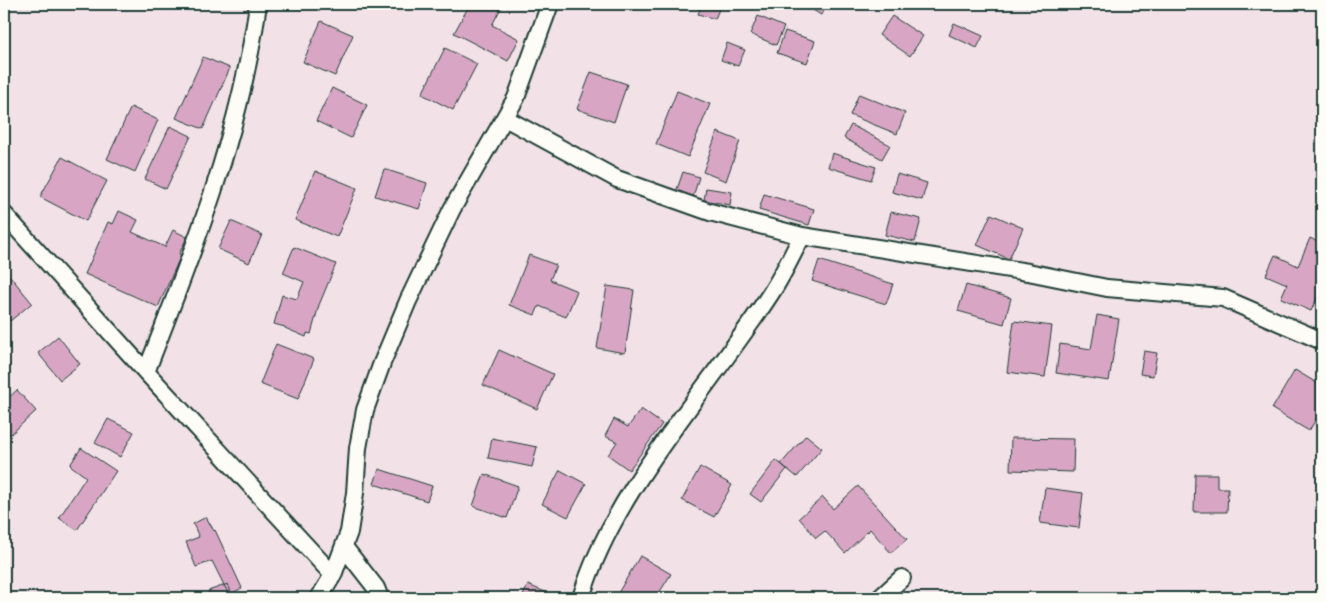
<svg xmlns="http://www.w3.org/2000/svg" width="1326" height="602" viewBox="0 0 1326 602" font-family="Mali,sans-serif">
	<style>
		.building { fill: #d8a6c4; stroke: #1f3d34 }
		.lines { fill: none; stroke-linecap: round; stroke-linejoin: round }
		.minor-casing { stroke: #1f3d34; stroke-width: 20 }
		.minor { stroke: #fdfcf7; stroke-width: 16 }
	</style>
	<rect width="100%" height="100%" fill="#f2e2e8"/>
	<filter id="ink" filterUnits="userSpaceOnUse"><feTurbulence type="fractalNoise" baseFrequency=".02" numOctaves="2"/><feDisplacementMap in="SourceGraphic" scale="10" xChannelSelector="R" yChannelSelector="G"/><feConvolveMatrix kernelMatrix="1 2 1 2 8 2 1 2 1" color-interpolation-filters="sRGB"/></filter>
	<g filter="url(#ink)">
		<path class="building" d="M470,4H498L502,6L492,25L519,39L508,61L454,33Z
			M702,4H721L715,19L698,14Z
			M803,4H827L821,15Z
			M758,16L784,27L776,45L750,34Z
			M892,16L923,36L910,56L879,35Z
			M321,21L353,35L335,76L303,62Z
			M954,23L983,36L977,48L949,35Z
			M785,31L815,41L807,63L777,53Z
			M727,43L745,50L738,66L721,60Z
			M445,48L477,64L453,110L422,94Z
			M203,57L230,68L203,129L176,118Z
			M591,72L627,84L614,122L577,109Z
			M332,88L367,105L351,138L316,121Z
			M677,91L710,104L688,157L656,144Z
			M859,94L905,113L897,134L850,115Z
			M131,107L158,120L135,172L107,159Z
			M851,125L890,145L882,159L844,138Z
			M170,126L191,136L166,189L145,179Z
			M717,132L740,141L726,181L703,172Z
			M832,153L876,167L871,180L828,167Z
			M62,157L107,181L86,221L40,197Z
			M384,169L427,183L419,209L375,196Z
			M315,171L357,188L337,237L295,220Z
			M683,172L699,177L693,197L676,192Z
			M897,174L927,183L922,200L892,192Z
			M706,188L732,192L730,205L704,200Z
			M764,194L814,209L809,225L759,210Z
			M119,211L138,220L132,232L165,247L173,230L187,237L179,254L181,255L158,307L85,274L108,222L113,224Z
			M891,212L921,219L915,242L885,235Z
			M991,214L1023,228L1009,259L977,245Z
			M231,221L262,235L249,263L218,249Z
			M1310,238L1322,244V287L1311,311L1281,298L1287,284L1266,275L1275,255L1298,266Z
			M294,247L336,264L319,305L311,334L307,333L306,337L285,328V327L274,324L282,295L297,299L304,282L283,273Z
			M529,255L556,265L550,280L577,291L566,317L539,306L535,315L509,305Z
			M819,260L893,284L886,304L812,281Z
			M10,276L32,303L10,321L4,313V281Z
			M966,285L1011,298L1004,324L958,311Z
			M607,286L634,290L625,353L597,348Z
			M1097,315L1119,319L1109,381L1056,373L1060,344L1091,349Z
			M1014,321L1052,326L1045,377L1007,372Z
			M58,336L80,364L60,380L38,353Z
			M276,344L314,359L298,399L260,384Z
			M499,350L553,374L537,409L483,385Z
			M1144,351L1157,353L1153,376L1140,374Z
			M1295,370L1322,386V409L1309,431L1272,409Z
			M17,390L36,411L10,435L4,428V402Z
			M641,409L662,424L629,470L608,455L617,442L605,436L614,419L628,427Z
			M108,419L134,432L120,457L95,443Z
			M806,435L822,448L797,477L781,464Z
			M492,438L537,447L532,467L488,458Z
			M1011,438L1074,439L1073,472L1010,470Z
			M81,448L116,471L77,530L59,518L86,477L70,465Z
			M776,460L787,469L761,502L750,494Z
			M700,467L732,485L714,517L682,500Z
			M379,469L432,486L427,501L374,484Z
			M560,470L586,484L568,517L542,504Z
			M484,474L518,486L507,518L473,506Z
			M1195,474H1217V488H1228L1227,512H1194Z
			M858,486L907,539L891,553L870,529L845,553L825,531L816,538L799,518L823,497L833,509Z
			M1045,488L1083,493L1079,528L1040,523Z
			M206,517L214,531L215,530L242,588L229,595L212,561L196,567L186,542L199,537L193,524Z
			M640,556L671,574L656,598H615Z
			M228,584L233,598H210L208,591Z
			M528,585L560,598H522Z"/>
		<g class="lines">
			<g class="minor-casing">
				<path id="minor" d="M505,118L617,179L710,212L802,236L1028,272L1107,288L1223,298L1322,341
					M4,214L146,372L333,575
					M146,372C193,253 241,131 258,4
					M344,547L376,588L380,598
					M319,598L333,575L349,532L355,493L358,448L365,410L382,363L408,301L452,209L516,98L550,4
					M581,598C615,486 708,391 771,293C783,275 792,255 802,236
					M880,598L902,578"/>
			</g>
			<use href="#minor" class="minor"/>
		</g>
	</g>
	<rect width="1326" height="602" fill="none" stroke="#fdfcf7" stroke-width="20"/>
	<rect x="10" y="10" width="1306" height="582" fill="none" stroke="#1f3d34" stroke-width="2" filter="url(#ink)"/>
</svg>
